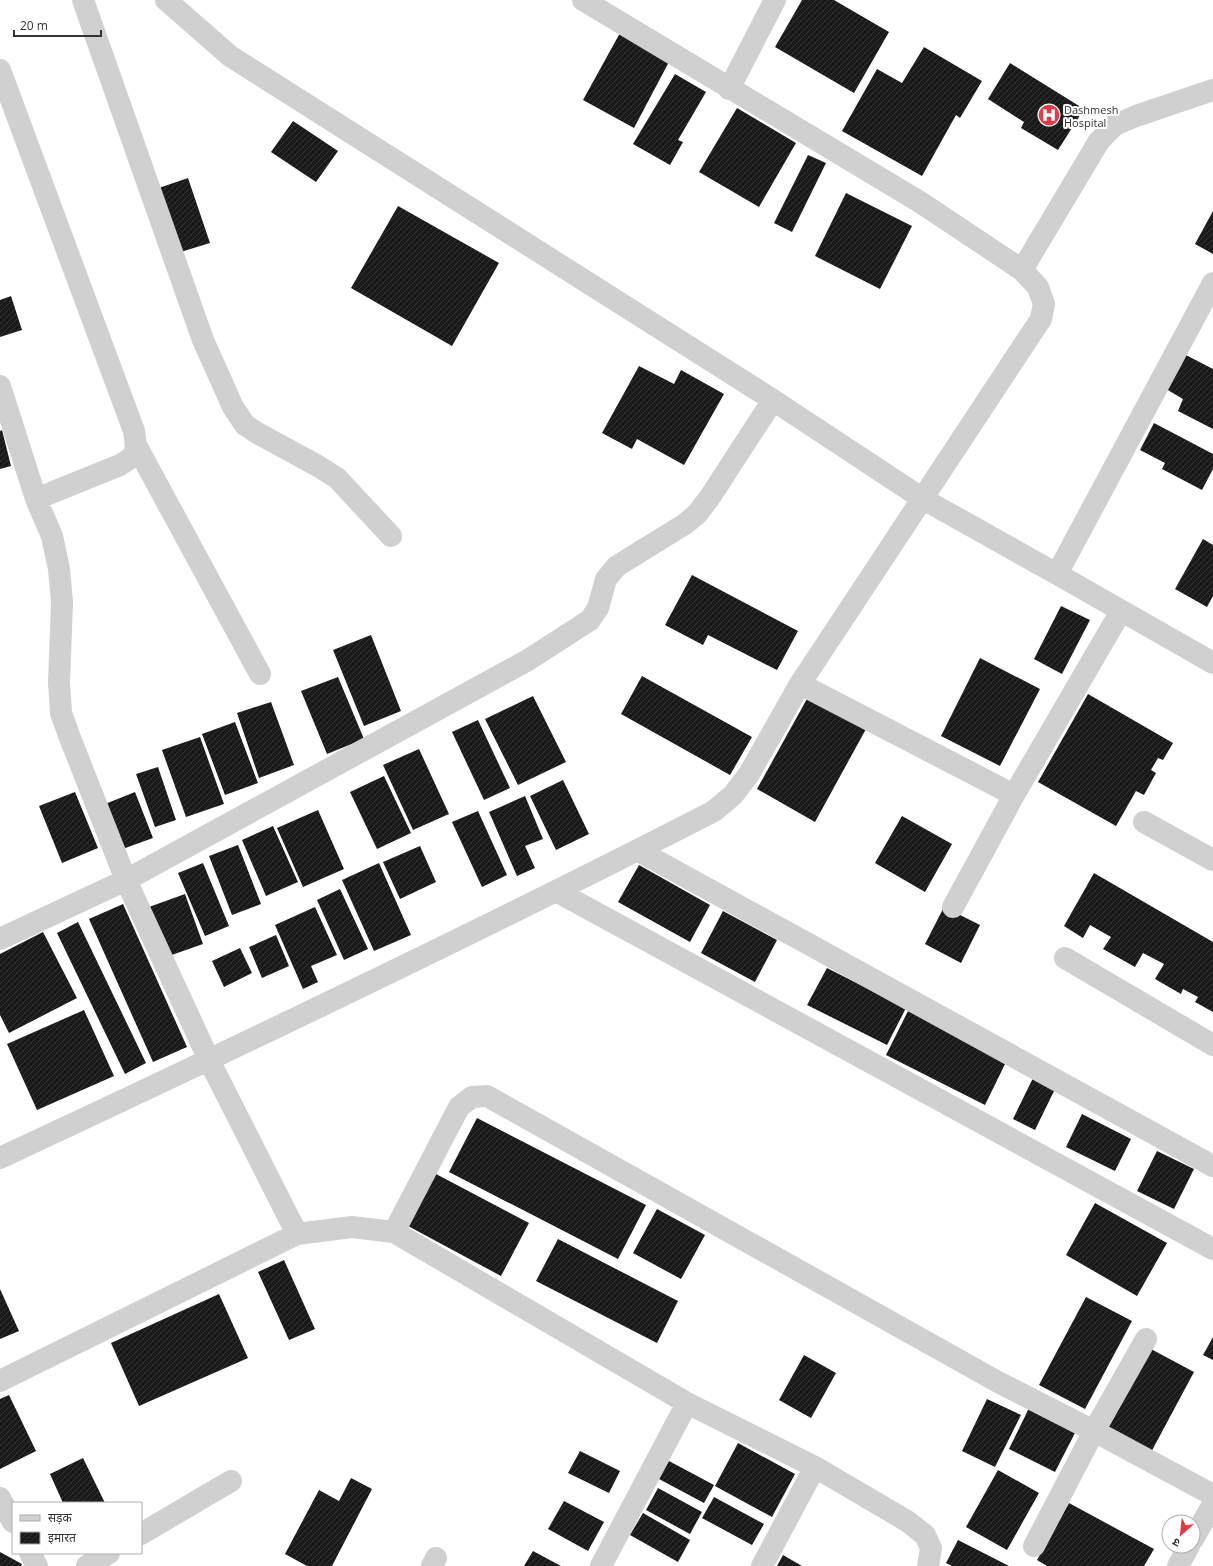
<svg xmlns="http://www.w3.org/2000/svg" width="1213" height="1566" viewBox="0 0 1213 1566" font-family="'Open Sans','Noto Sans Devanagari',sans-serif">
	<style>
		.building { fill: url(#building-hatch) }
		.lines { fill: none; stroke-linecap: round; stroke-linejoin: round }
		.minor { stroke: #d0d0d0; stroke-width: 22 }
		.labels { text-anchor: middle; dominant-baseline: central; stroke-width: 4; stroke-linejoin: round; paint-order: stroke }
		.poi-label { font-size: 11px; fill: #333; stroke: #fff; text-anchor: start }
	</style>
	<defs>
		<pattern id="building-hatch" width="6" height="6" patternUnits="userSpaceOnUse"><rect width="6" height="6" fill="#1a1a1a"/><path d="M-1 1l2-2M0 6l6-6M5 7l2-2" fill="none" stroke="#333"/></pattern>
	</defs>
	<rect width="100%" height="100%" fill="#fff"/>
	<path class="building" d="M802,0H834L889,32L854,93L775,47Z
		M620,33L670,60L634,128L583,100Z
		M924,47L982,81L960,118L956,115L922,176L842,131L877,69L902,83Z
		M1010,63L1084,109L1058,150L1021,128L1024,122L988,99Z
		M675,74L706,92L678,140L683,142L670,165L633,144Z
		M737,108L796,143L759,207L699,172Z
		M293,121L338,151L316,182L271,152Z
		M808,155L826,163L792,232L774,223Z
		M188,178L210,243L174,254L153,190Z
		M846,193L912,226L880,289L815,256Z
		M398,206L499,263L452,346L351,288Z
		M1213,211V254L1195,244Z
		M11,296L22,330L0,337V300Z
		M1184,354L1213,369V429L1178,411L1183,399L1166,389Z
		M639,366L674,384L681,370L724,394L684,465L637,439L632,449L602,433Z
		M1154,423L1213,454V469L1202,490L1162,469L1165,463L1140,450Z
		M2,430L11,466L0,469V431Z
		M1203,539L1213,545V596L1207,607L1175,589Z
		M692,575L798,631L777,670L708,635L703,645L665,625Z
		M1061,606L1090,620L1062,674L1034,659Z
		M371,635L401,711L364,726L333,650Z
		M980,658L1040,689L1000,766L941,736Z
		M642,676L752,737L730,775L621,714Z
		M338,677L364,739L327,754L301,691Z
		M1088,694L1173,743L1163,760L1158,758L1151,770L1156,773L1144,795L1136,791L1116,826L1038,782Z
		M533,696L566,762L518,785L485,719Z
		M808,697L866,729L815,822L757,789Z
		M271,702L294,765L259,778L237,713Z
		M478,720L510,788L484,800L452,732Z
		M235,722L258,783L225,795L202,734Z
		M200,737L224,804L186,817L162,750Z
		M419,749L449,814L413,830L383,765Z
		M158,767L176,820L155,827L136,774Z
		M384,776L411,833L377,849L350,792Z
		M563,780L589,834L556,850L530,796Z
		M75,792L98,848L62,863L39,806Z
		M135,792L153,838L117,851L100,806Z
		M525,796L543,839L525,846L535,868L517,876L489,812Z
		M318,810L344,869L303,887L277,828Z
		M478,811L507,875L482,887L452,822Z
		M902,816L952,844L925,892L875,863Z
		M273,826L298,882L266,896L242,840Z
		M238,845L261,904L232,915L209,856Z
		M420,846L436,882L400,899L383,862Z
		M203,863L229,926L205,936L178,873Z
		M379,863L411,935L374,951L342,880Z
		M639,865L710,905L690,942L618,902Z
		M1094,873L1213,942V1012L1195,1002L1198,997L1183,989L1181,994L1155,979L1164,964L1143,953L1135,967L1103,949L1111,937L1090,925L1083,938L1064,926Z
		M340,889L368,949L344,960L317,900Z
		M185,894L203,944L166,957L149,907Z
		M123,904L187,1047L153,1062L89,919Z
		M315,907L337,955L311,966L318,982L303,989L275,925Z
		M944,907L980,925L961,963L925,944Z
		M723,911L777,940L755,982L701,953Z
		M78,922L146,1063L125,1074L57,933Z
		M43,932L77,998L9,1033L0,1015V954Z
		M276,935L289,966L262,978L249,947Z
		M240,948L252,973L224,987L212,961Z
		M827,968L906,1008L887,1045L807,1005Z
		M84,1010L114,1076L37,1110L7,1044Z
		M908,1011L1007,1060L985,1105L886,1055Z
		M1033,1078L1055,1089L1035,1130L1013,1119Z
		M1082,1114L1131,1139L1115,1171L1066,1147Z
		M477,1118L646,1205L618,1259L449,1172Z
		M1157,1151L1194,1169L1174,1209L1137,1191Z
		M436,1174L529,1223L501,1276L408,1226Z
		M1095,1203L1167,1243L1137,1296L1066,1255Z
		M657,1209L705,1235L681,1279L633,1253Z
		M558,1239L678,1301L657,1343L536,1281Z
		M284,1260L315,1329L289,1340L258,1272Z
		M0,1289L19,1331L0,1339Z
		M219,1294L248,1358L139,1406L111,1343Z
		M1086,1297L1132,1321L1085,1409L1039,1385Z
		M1213,1337V1360L1203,1355Z
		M1151,1349L1194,1372L1149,1456L1106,1432Z
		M804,1355L836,1373L811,1418L779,1400Z
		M9,1395L36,1451L0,1469V1399Z
		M987,1399L1021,1415L995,1467L962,1451Z
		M1029,1408L1076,1431L1055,1472L1009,1449Z
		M738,1443L795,1474L772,1517L715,1486Z
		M580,1451L620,1471L609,1493L568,1473Z
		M83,1458L105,1503H63L50,1474Z
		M669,1461L714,1485L704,1503L659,1479Z
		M998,1470L1039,1493L1007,1550L966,1527Z
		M351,1478L372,1489L332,1566H307L285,1554L319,1490L339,1501Z
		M658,1488L702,1512L690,1534L646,1510Z
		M714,1497L764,1524L752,1545L702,1518Z
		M564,1501L604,1522L588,1551L548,1529Z
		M1069,1503L1154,1549L1144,1566H1047L1037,1560Z
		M643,1513L690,1540L678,1562L630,1535Z
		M958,1540L1009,1566H952L946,1563Z
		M533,1551L561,1566H524Z
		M0,1552L22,1564L21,1566H0Z
		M783,1555L802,1566H777Z"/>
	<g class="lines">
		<path class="minor" d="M83,0L203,340L233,407L245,425L259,434L318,466L337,478L391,536
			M166,0L230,56L773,400L923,499L1057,574L1213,663
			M0,70L134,431C137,451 138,455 120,465L36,499L0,386
			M729,89L775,0
			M1022,270L1099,141L1115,125L1136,116L1213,90
			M137,447L260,674
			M36,499L52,536L59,569L62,602L59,683L61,713L70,738L126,880L528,660L590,620L598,608L606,579L617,566L685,524L697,514L710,497L773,400
			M1057,574L1213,283
			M800,684L1014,795
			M1144,822L1213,860
			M637,850L1213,1166
			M556,891L1213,1249
			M953,907L1014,795L1121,611
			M0,939L126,880L209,1060L297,1234L0,1381
			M1065,958L1213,1045
			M0,1158C240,1046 479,932 714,811L733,795L749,774L800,684L1041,319L1044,304L1038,287L1022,270L920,202L583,0
			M394,1232L459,1107L472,1097L487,1096L998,1382L1094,1431L1034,1546
			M297,1234L352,1227L394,1232L687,1403L815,1467L907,1521L925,1535L931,1548L928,1566
			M1146,1339L1094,1431L1213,1495
			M0,1498L13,1522
			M141,1534L231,1481
			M1193,1539L1213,1504
			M30,1553L37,1566
			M87,1566L109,1553
			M432,1566L436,1558
			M601,1566L687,1403
			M762,1566L815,1467
			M1178,1566L1189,1546"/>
	</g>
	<defs>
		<g id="hospital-disc" transform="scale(1.15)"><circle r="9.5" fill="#e63946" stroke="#fff"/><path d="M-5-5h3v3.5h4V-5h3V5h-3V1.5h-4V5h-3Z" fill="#fff"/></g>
	</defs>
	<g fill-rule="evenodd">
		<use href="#hospital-disc" x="1049" y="115"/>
	</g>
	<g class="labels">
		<g class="poi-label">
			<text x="1064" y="109">Dashmesh<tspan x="1064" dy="13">Hospital</tspan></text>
		</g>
	</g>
	<rect x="12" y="1502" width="130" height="52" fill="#ffffff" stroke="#adadad"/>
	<rect x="20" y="1515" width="20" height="6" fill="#d0d0d0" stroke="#adadad"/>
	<text x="48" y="1522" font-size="12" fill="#333333">सड़क</text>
	<rect x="20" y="1532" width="20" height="12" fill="url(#building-hatch)" stroke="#adadad"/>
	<text x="48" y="1542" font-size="12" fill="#333333">इमारत</text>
	<g transform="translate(1181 1534) rotate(208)"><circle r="19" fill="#ffffff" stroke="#adadad"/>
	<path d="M0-3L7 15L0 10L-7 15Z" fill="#e63946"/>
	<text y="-6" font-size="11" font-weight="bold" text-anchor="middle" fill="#333333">उ</text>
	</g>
	<path d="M14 30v6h87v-6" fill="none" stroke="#333333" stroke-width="2"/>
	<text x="20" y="30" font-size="12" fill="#333333" stroke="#ffffff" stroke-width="3" paint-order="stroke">20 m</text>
</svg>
